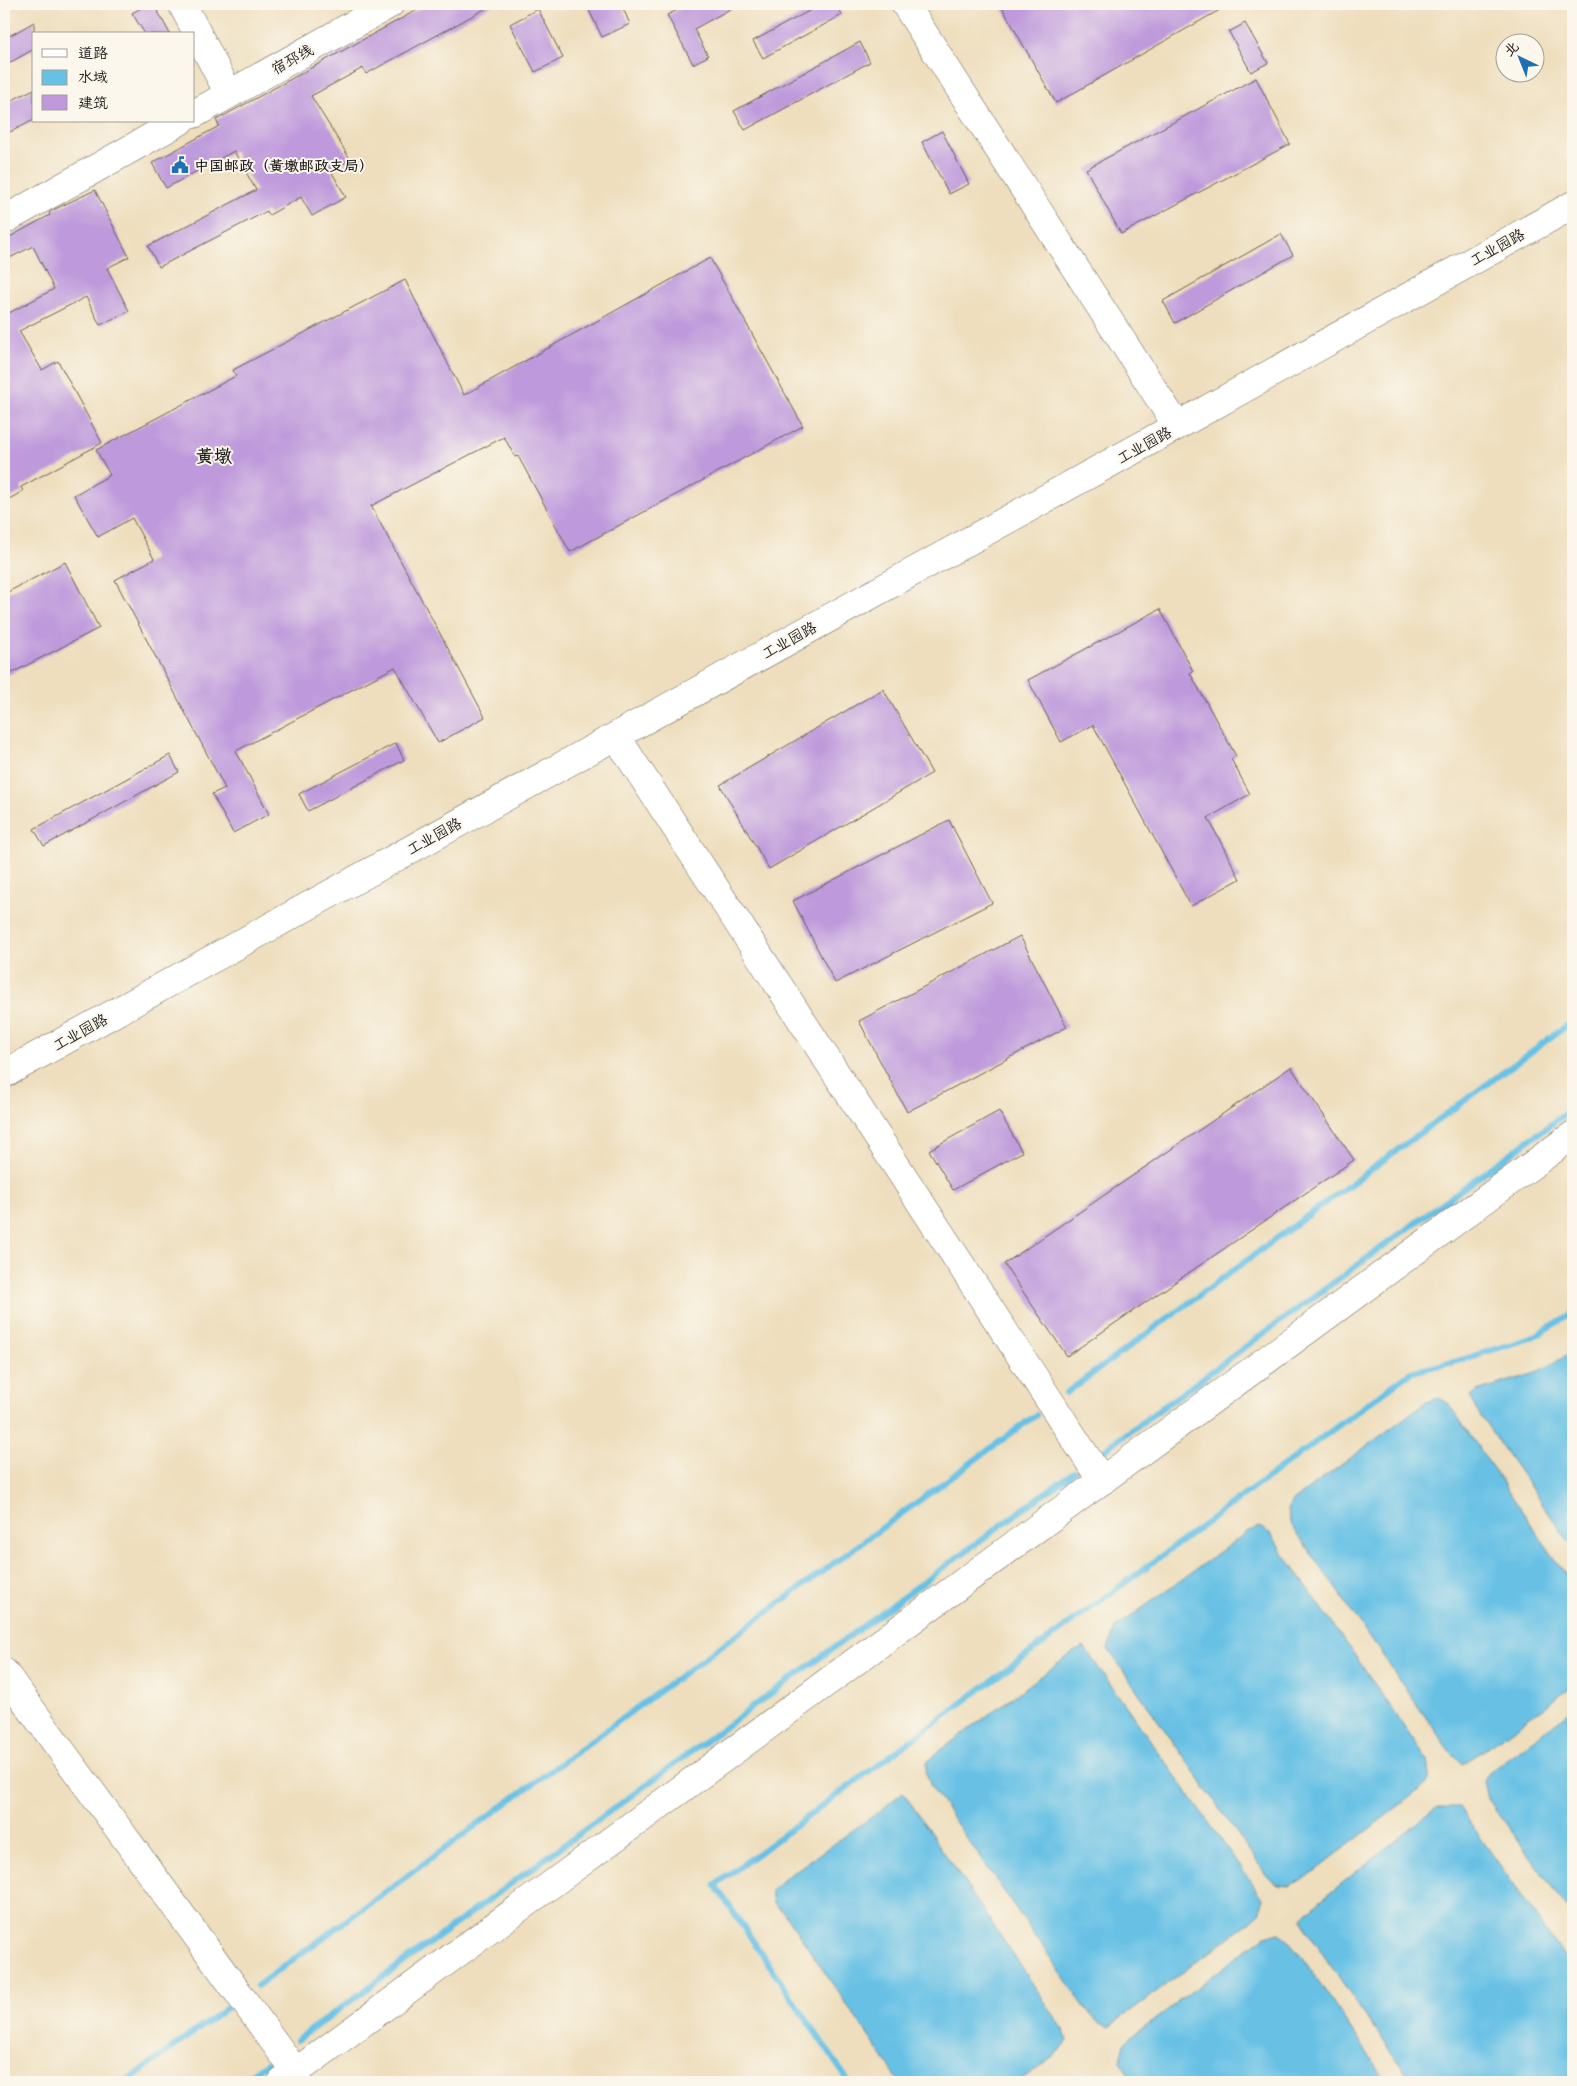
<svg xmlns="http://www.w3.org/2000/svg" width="1577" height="2086" viewBox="0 0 1577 2086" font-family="Delius,'LXGW WenKai TC',sans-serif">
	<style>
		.water { fill: #67c1e5; stroke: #426e80 }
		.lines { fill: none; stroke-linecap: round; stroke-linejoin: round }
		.stream { stroke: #67c1e5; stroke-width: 6 }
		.building { fill: #be99db }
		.minor-casing { stroke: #666054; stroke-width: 29 }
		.minor { stroke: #fff; stroke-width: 28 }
		.labels { text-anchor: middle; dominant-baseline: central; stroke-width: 4; stroke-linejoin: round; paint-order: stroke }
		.street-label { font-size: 15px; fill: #1c1c1c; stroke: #fbf7ec }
		.poi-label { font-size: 15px; font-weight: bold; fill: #1c1c1c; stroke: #fbf7ec; text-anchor: start }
		.quarter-label { font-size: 18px; font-weight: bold; fill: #1c1c1c; stroke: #fbf7ec }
	</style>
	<rect width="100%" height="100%" fill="#fbf7ec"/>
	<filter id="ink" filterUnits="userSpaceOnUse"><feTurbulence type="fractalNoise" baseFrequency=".02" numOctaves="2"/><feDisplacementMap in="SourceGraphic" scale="10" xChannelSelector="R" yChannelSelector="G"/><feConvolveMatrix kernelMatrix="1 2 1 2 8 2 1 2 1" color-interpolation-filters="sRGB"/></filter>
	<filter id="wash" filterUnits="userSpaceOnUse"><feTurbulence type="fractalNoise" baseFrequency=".0096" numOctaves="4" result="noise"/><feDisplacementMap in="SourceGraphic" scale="20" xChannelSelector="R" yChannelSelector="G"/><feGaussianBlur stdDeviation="1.12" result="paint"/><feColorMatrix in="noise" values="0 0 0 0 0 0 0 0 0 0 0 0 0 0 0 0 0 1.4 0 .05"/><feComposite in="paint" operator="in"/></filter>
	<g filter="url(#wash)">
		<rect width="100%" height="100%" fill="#eedebd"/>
		<path class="water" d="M1573,1352V1548L1475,1408L1471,1397L1477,1391L1536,1373Z
			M1439,1398L1448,1403L1573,1585V1686L1480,1753L1462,1764L1450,1752L1290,1523L1287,1510L1294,1500L1426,1402Z
			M1260,1527L1271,1533L1282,1551L1429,1762V1781L1418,1791L1302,1881L1290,1886L1277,1885L1267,1876L1108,1649L1115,1628L1247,1532Z
			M1084,1647L1263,1899L1261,1912L1250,1922L1109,2027L1097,2022L1086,2009L931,1787L926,1773L927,1762L937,1753L1075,1651Z
			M1573,1710V1916L1488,1799L1484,1781L1490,1771Z
			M903,1792L1064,2030L1067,2041L1060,2051L1018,2082H900L784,1913L773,1903L771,1891L781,1881L880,1811Z
			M1437,1807H1459L1573,1969V2082H1412L1306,1930L1303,1918L1310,1909Z
			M1280,1934L1288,1940L1302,1957L1387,2082H1134L1120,2061L1124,2043L1266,1935Z"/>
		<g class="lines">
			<path class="stream" d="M1066,1393L1573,1021
				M1104,1450L1573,1108
				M257,1986L1036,1415
				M297,2040L1074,1472
				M126,2082L227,2008
				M240,2082L267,2063
				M849,2082L715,1885L1411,1372L1454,1362L1531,1338L1573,1313"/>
		</g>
		<g id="blocks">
			<path class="building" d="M149,4H154L170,34H145L132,13Z
				M428,4H494L366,74L363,68L311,96L350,159L331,171L346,197L312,216L301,197L269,215L267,211L159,267L148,246L256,190L234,151L166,188L152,163L219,126L216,120Z
				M586,4H621L630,24L602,37Z
				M690,4H739L694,29L708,56L693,64L667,15Z
				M822,4H836L842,15L763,58L753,41Z
				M1000,4H1230L1056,103Z
				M538,9L563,58L535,72L510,24Z
				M34,22V49L4,66V39Z
				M1245,23L1268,63L1251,72L1229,32Z
				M860,42L870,62L745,130L734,111Z
				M1256,78L1290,144L1121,234L1086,169Z
				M34,89V120L4,135V104Z
				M942,131L969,184L949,194L922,142Z
				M95,190L129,257L107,268L129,311L100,325L86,297L19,331L42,370L58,361L102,443L21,487L23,491L4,502V304L9,313L54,289L33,246L4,261V240L50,215L49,213L53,210Z
				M1281,234L1293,255L1175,323L1163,301Z
				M710,258L803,426L570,552L518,456L515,457L504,437L371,506L485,717L438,743L395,667L236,751L269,814L233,833L212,794L225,788L115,580L154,559L132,518L98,537L74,495L110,475L96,450L236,376L233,370L405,280L464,395Z
				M65,562L99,628L4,677V594Z
				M1160,609L1193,671L1190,673L1236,756L1231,759L1250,794L1208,818L1240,879L1191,906L1093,725L1061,742L1028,680Z
				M883,689L932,773L769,869L720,785Z
				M396,743L404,760L308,811L299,794Z
				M170,755L179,772L44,846L34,829Z
				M949,820L992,903L835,983L793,901Z
				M1020,936L1067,1027L907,1112L859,1021Z
				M1291,1067L1354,1160L1067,1356L1004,1264Z
				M999,1111L1022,1152L953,1190L929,1150Z"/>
		</g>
	</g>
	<g filter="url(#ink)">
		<use href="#blocks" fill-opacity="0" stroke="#666054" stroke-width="1"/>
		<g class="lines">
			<g class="minor-casing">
				<path id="minor" d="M182,4L229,94
					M905,4L1177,426
					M194,114L390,4
					M4,220L180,121
					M616,736L1102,1481
					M4,1074L1177,426L1573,205
					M4,1672L296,2072
					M282,2082L1573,1135"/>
			</g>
			<use href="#minor" class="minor"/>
		</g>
	</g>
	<defs>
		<g id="civic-bare" transform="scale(1.35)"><path d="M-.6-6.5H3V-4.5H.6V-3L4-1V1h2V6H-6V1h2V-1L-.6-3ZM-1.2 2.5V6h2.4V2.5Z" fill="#1f6fb2" stroke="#fbf7ec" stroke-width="2.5" paint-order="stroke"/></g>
	</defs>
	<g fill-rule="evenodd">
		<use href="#civic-bare" x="180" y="165"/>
	</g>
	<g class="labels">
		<g class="street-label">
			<text transform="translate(292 59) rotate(-29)">宿邳线</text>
			<text transform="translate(1497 247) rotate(-29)">工业园路</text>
			<text transform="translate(1144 445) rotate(-29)">工业园路</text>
			<text transform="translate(789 640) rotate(-29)">工业园路</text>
			<text transform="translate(434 836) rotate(-29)">工业园路</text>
			<text transform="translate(80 1032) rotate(-29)">工业园路</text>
		</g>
		<g class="poi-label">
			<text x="194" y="165">中国邮政（黄墩邮政支局）</text>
		</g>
		<g class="quarter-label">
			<text x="214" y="455">黄墩</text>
		</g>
	</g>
	<rect width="1577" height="2086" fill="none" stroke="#fbf7ec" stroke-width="20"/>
	<rect x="32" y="32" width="162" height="90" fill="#fbf7ec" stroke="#a29f99"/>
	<rect x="42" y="49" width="25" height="8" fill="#ffffff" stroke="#a29f99"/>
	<text x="78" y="58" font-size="15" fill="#1c1c1c">道路</text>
	<rect x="42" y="70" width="25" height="15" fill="#67c1e5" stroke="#a29f99"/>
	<text x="78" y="82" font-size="15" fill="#1c1c1c">水域</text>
	<rect x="42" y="95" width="25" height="15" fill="#be99db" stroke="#a29f99"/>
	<text x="78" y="108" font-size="15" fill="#1c1c1c">建筑</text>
	<g transform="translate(1520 58) rotate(317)"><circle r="24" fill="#fbf7ec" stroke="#a29f99"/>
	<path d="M0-4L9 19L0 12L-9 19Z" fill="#1f6fb2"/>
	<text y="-8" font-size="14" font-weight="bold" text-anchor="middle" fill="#1c1c1c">北</text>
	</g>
</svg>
